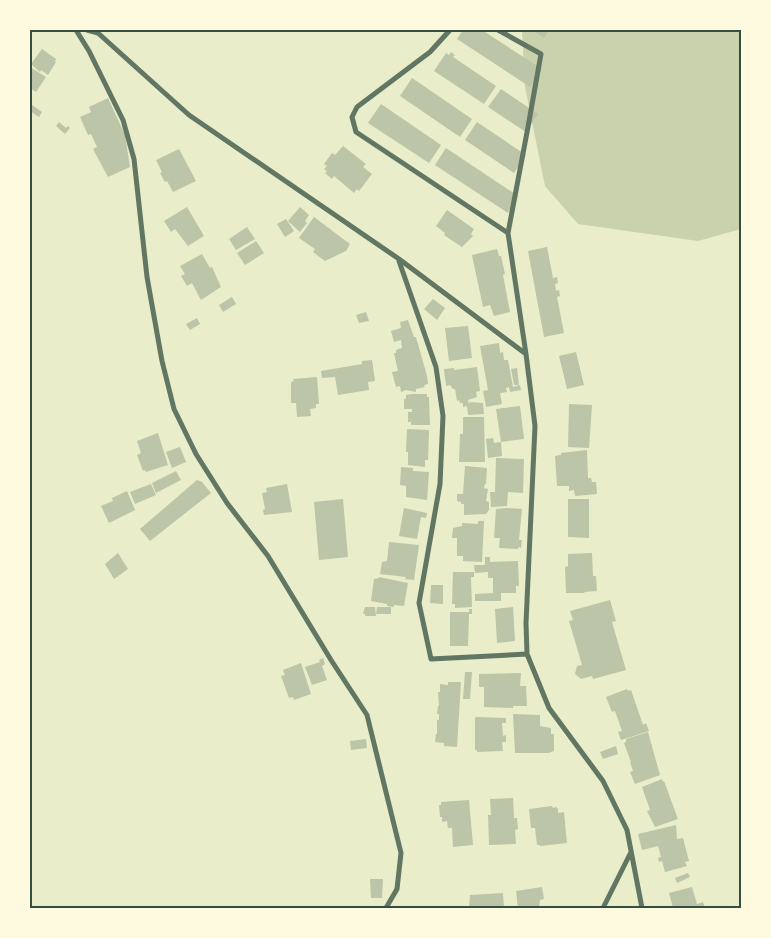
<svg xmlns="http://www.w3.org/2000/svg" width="771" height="938" viewBox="0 0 771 938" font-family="Cabin,sans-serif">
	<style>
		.green { fill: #cad2ad }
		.building { fill: #bcc5a7 }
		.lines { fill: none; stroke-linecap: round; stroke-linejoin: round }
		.minor { stroke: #617663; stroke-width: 5 }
		.neatline { fill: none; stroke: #344e41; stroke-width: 2 }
	</style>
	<rect width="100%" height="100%" fill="#e9edc9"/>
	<path class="green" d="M522,30H741V229L698,241L578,224L545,186L525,87Z"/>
	<path class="building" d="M463,30H482L542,69L530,87L457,39Z
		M532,30H549L544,38Z
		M42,49L56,59L55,62H56L48,75L41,70L40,72L31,64Z
		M451,52L455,55L453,57L496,86L484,104L434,71L446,53L449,55Z
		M30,67L46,77L36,92L30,88Z
		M412,78L472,119L460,137L400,96Z
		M501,89L538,114L526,132L488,107Z
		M108,98L125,135L130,167L108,177L93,149L97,147L91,134L88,135L80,117L91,112L89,107Z
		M381,104L441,145L429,163L368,123Z
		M32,105L42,112L39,117L30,111Z
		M59,122L66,128L68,126L70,128L65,134L56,126Z
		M477,122L526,155L514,173L465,140Z
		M343,146L366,164L363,167L372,174L359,191L357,189L354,193L334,176L332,179L325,173L327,171L324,169L327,166L324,164L332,153L335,155Z
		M446,148L518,196L508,213L435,165Z
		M179,149L196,181L173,192L167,181L165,182L160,173L162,172L156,160Z
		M187,207L204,236L188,246L175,229L171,232L164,221Z
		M300,207L309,215L305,221L307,223L300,232L288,221Z
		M447,210L474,229L471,234L473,236L462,247L444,235L445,233L436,226Z
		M314,217L350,244L346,251L325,261L313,252L315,249L299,238Z
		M286,219L294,231L285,237L277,224Z
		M247,227L255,239L236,250L229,239Z
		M256,241L264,253L245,265L237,253Z
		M547,247L553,278L557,277L558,283L555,284L556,291L559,290L560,296L557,297L564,333L544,337L528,251Z
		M497,249L499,256H501L505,274L503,275L510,312L494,316L490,305L483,307L472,255Z
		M202,254L210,268L212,267L221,287L201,300L192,283L187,286L181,276L185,274L180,266Z
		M232,297L236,304L223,312L219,305Z
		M433,299L445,308L437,320L424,309Z
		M366,312L369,321L359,323L356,315Z
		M197,318L200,324L190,330L186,324Z
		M408,320L414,337H416L427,376L428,384L424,385L425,387L416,389V392L406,390L401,392L400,386L396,387L392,372L398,371L394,353H396V350L402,348L401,340L394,342L391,331L401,328L400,322Z
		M468,326L472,358L449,361L445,328Z
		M499,343L500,353L503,352L504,360H508L513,387L520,385L521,390L510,392L509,387L506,388L507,392L500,393L502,404L486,407L483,391L488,390L480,346Z
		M576,352L584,385L567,389L559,356Z
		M372,360L375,381L368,382L369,390L338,395L335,377L322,378L321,371L362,364V361Z
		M477,367L480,391L476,392L477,397L468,400L469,404L470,402L483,403L484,414L468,415L467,406L463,407V403H460L459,400L457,401L455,389H453L450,385L446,386L444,369L454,368V370Z
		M517,368L519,385H514L511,369Z
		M317,377L319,404H316V408L310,409L311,416L297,417L296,403H291V382L294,381L293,379Z
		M412,394H427V397H429L430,425H411V422H408V412H412V409H404V399H406V395Z
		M569,404L592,405L589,448L568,447Z
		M520,406L524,439L501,442L496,409Z
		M463,417H484L485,462H459L460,434H463Z
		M407,429L429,430L428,460H425V467L408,465V452H406Z
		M158,433L168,465L146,472L145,470L143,471L137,455L141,453L137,441Z
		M493,438L494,443L501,442L502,456L488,458L486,439Z
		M180,447L186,462L172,468L166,452Z
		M587,450L588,478H591L592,482H596L597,494L575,496L574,490L569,491V486H557L555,456L561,455V453Z
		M496,458L524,459L523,493L508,492L507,506L491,507L490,492H495Z
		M465,466L487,468L486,484H485L484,488L488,489L486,501L489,502V510L486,514L464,515V504H461V502L457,501V494H463Z
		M401,467L413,468V471L429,472L427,500L406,497V486L400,485Z
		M176,471L181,480L156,493L152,483Z
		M197,480L202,482L211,493L150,541L140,529Z
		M151,484L156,495L135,504L130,492Z
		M287,484L292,512L264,515L263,510L265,509L262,493L267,492L266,488Z
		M127,491L135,510L109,523L101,506L113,501L112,498Z
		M343,499L348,557L319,560L314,502Z
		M568,499H589V538L568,537Z
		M404,508L427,513L426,518L421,517L417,539L399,536Z
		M507,508L522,509L519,540H522L521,548L518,547V549L499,548L500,538H494L496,509Z
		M478,521H484L482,562L463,561V556H457V538H452L453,528L462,526V523L478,524Z
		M389,542L419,545L414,580L405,579L406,577L380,574L382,562L387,561Z
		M118,553L128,569L114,579L105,564Z
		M592,553L593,576H596L597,591L584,592L585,593H566L565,567L568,566V554Z
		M485,557H490V562L518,561L519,586H516V593H501V601H475V594L493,593V578H488V572L475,573L474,565H485Z
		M453,572H474V577H471L472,607L455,608V604H452Z
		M379,577L408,583L404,606L394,605V607L387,606V604L371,601L374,579L379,578Z
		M431,585H443V604L430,603Z
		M610,600L616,621L612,622L626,670L593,679L592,676L581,679L575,674L577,666L582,665L569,621L573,620L570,611Z
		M365,607H375L376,616H365V614H363Z
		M377,607H391V614H376Z
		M513,607L515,641L497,643L495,609Z
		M469,609H472V614H469L468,646H450V612H469Z
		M323,658L325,664L322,666L327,680L312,685L305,667L320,662L319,660Z
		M301,663L311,694L294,700L293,697L289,698L281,676L285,675L283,670Z
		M465,672H472L470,699H463Z
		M521,673L520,686H526L527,706H513V708L484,707V687H479V674Z
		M448,682H461L457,747L444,746V743L435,742L436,734H437V720H439V714H437L438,706H439L438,692H440V684L448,685Z
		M627,689L628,691L631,690L643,725L646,723L649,731L621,740L618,732L622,731L615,711L612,712L606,697Z
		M513,714L540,715V726L551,728V734H554V751L549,753H515Z
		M476,717L506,718V723H502L503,736L506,735V742H502L503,751L477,752V750H475V718Z
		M648,732L660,775L635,784L630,772L633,771L630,762H631L624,743L626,742V739Z
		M366,739L367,748L351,750L350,741Z
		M616,746L618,754L603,759L600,752Z
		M662,779L663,782L664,781L678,819L655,827L647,811L650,810L642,787Z
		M513,798L514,818H517L518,829L515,830L516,844L489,845L488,815H491L490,799Z
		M469,800L473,845L453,847L452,828H448L447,821L442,822V817H440L439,805H441V802Z
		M552,806L553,808L556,807L558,809V813L564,812L567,843L540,846V845H537L535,828H531L529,809Z
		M676,825L677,839L683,838L689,861L685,862L687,866L665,872L662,861L659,862L658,858L661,857L658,846L642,850L638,834Z
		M688,873L690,877L677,883L675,878Z
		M370,879H383L382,898H371Z
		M542,887L544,899L540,900L539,908H518L516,891Z
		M692,887L697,904L703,902L705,908H673L669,893Z
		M503,893L504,908H469L470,895Z"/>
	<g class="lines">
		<path class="minor" d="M76,30L89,51L123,120L134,159L147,277L162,361L174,409L196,454L227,503L268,556L331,660L367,715L401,853L397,889L386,908
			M87,30L98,33L189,115L399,259L526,354L535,426L526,623L527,654L549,708L603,781L627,830L642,908
			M450,30L430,52L357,107L352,117L356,132L508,233
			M498,30L541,54L528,127L508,233L526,354
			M399,261L436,367L443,416L440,484L419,603L431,659L527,654
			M603,908L630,854"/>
	</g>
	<rect width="771" height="938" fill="none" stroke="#fefae0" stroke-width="62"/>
	<rect x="31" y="31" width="709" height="876" class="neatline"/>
</svg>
